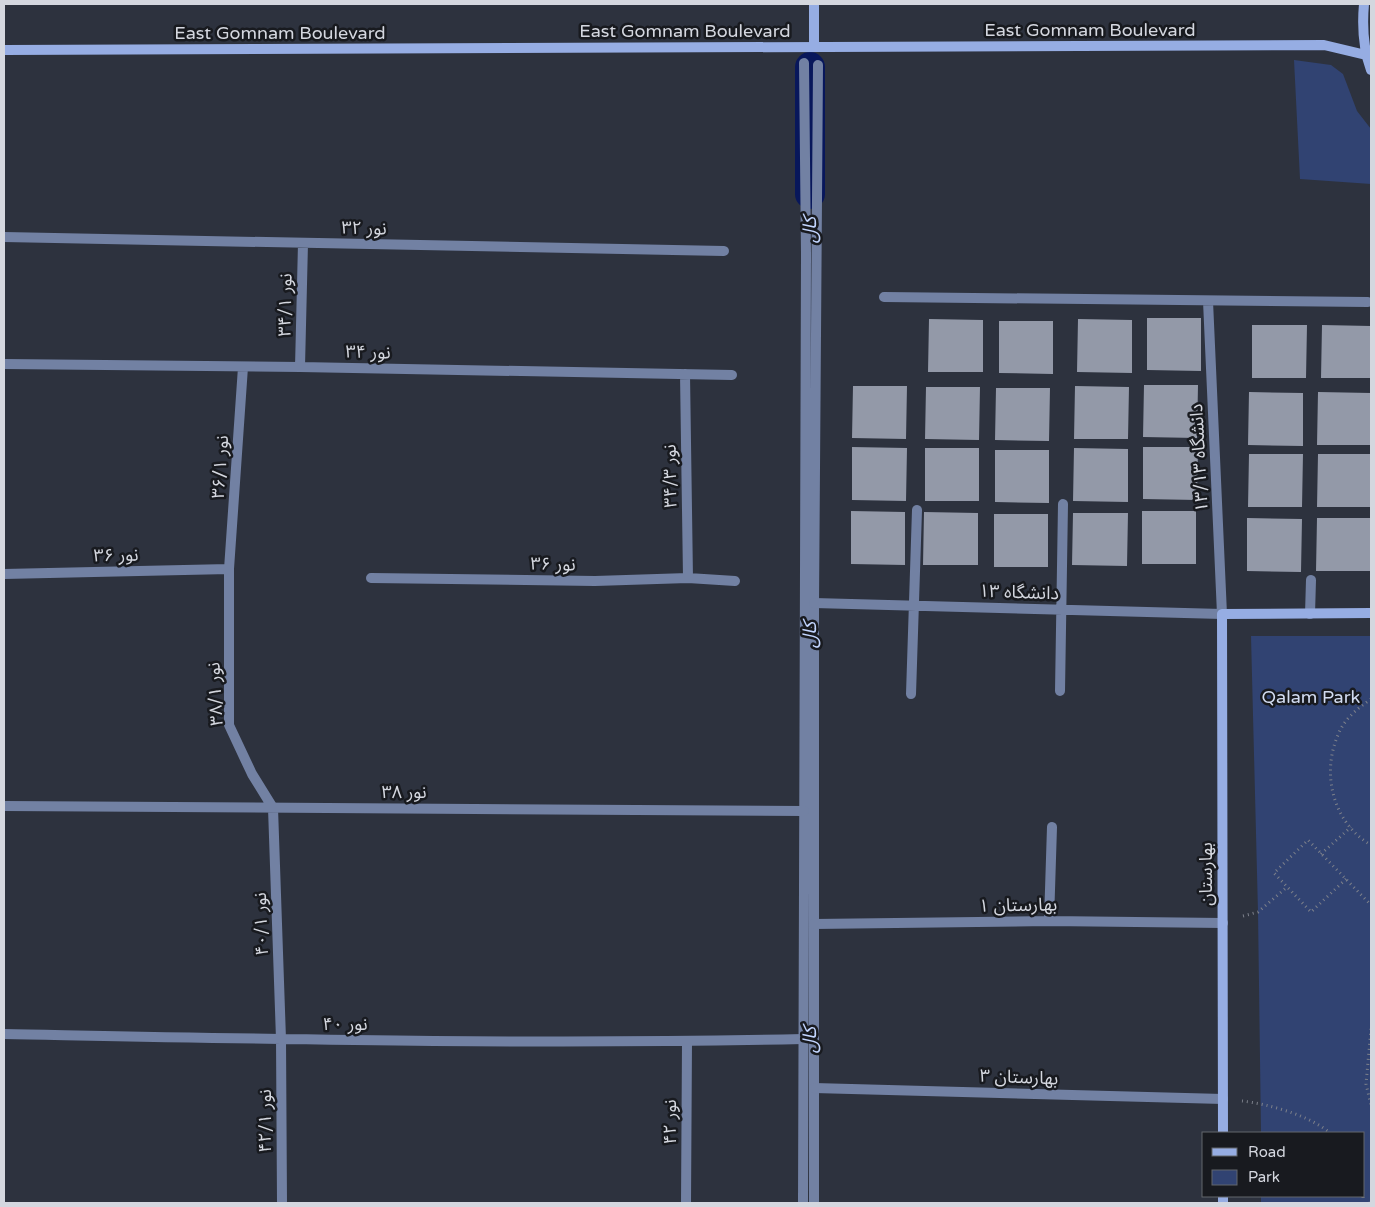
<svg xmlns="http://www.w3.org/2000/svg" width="1375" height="1207" viewBox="0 0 1375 1207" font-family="'Varela Round','Noto Sans Arabic',sans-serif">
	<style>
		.green { fill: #314372 }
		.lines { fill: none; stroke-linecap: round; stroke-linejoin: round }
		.canal { stroke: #08175b; stroke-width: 30 }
		.building { fill: #9399a8 }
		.path { stroke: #7d818b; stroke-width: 3; stroke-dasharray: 1 4; stroke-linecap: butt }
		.lane { stroke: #7281a3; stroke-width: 10 }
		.street { stroke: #7281a3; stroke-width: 10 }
		.secondary { stroke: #96ade3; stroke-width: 10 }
		.labels { text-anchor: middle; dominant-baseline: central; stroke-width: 5; stroke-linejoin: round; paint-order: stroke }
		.street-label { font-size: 18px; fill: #d4d7df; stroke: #181a1f }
		.park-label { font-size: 18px; fill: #d2dcf1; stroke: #181a1f }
		.water-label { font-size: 19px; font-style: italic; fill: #c3d6ff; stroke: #181a1f }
	</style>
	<rect width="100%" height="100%" fill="#2d323e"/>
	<path class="green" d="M1294,60L1331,65L1343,74L1357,111L1371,129V184L1300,179Z
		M1251,636H1371V1203H1261V1196H1364V1133H1261L1258,912Z"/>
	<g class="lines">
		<path class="canal" d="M810,194V67"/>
	</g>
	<path class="building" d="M1147,318H1201V371L1147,370Z
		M929,319L983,320V372H928Z
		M1078,319L1132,320V373L1077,372Z
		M999,321H1053V374L999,373Z
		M1252,325H1307L1306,378H1252Z
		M1322,325L1371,326V378H1321Z
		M1144,385H1198L1197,438L1143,437Z
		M853,386H907L906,439L852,438Z
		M1075,386L1129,387L1128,439H1074Z
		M926,387H980L979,440L925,439Z
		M996,388H1050L1049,441L995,440Z
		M1249,392L1303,393V446L1248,445Z
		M1318,392L1371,393V445H1317Z
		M852,447L907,448L906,501L852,500Z
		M1143,447H1198L1197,500L1143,499Z
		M925,448H979V501H925Z
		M1074,448L1128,449V502L1073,501Z
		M995,450H1049V503L995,502Z
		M1249,454H1303L1302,507H1248Z
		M1318,454H1371V507H1317Z
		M851,511L905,512V565L851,564Z
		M1142,511H1196V564H1142Z
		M924,512L978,513V565H923Z
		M1073,513H1128L1127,566L1072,565Z
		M994,514H1048V567H994Z
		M1247,518L1302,519L1301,572L1247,571Z
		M1317,518H1371L1370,571H1316Z"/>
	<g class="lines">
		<path class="path" d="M1371,699C1358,708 1344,719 1338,735C1321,774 1333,823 1371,845
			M1321,854L1351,827
			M1346,879L1311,912L1274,873L1308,840L1371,905
			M1243,916L1258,912L1287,887
			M1371,1029L1366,1084L1371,1105
			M1242,1101C1268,1104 1309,1115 1330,1133
			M1363,1203V1196
			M1370,1203L1371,1200"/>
		<path class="lane" d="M803,1203L806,254L804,63
			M814,1203V603L818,65"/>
		<path class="street" d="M4,237L724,251
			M884,297L1368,302
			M4,364L300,367L732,375
			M243,367L229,569V725L252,774L273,808
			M300,367L303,243
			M685,374L688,578
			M4,574L229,569
			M371,578L595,581L688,578L735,581
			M814,603L1222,614L1208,301
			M1310,614L1311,580
			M1060,691L1063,504
			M911,694L917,510
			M4,806L804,811
			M273,808L281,1039L282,1203
			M1049,921L1052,827
			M814,924L1049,921L1223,923
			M4,1034C270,1039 537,1045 803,1039
			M814,1088L1223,1099
			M686,1203L687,1042"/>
		<path class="secondary" d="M814,4V47
			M1364,4C1362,26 1363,48 1371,70
			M4,50L1324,45L1366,55
			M1223,1133L1222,614L1371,613
			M1223,1196V1203"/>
	</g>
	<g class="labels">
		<g class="street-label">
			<text x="1090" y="30">East Gomnam Boulevard</text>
			<text x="685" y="31">East Gomnam Boulevard</text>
			<text x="280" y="33">East Gomnam Boulevard</text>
			<text transform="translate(364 228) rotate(1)">نور ۳۲</text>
			<text transform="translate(285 305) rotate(-89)">نور ۳۴/۱</text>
			<text transform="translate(368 352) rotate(1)">نور ۳۴</text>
			<text transform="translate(1199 458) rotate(-93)">دانشگاه ۱۳/۱۳</text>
			<text transform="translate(220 467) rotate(-86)">نور ۳۶/۱</text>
			<text transform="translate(670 476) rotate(-91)">نور ۳۴/۳</text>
			<text transform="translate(116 555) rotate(-1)">نور ۳۶</text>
			<text transform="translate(553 564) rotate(1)">نور ۳۶</text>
			<text transform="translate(1019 592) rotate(2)">دانشگاه ۱۳</text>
			<text transform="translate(215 694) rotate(-93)">نور ۳۸/۱</text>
			<text x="404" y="792">نور ۳۸</text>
			<text transform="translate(1206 874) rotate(-90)">بهارستان</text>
			<text transform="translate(1018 905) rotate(-1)">بهارستان ۱</text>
			<text transform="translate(261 924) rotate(-92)">نور ۴۰/۱</text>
			<text x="345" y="1024">نور ۴۰</text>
			<text transform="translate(1019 1077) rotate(2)">بهارستان ۳</text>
			<text transform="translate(265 1121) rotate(-90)">نور ۴۲/۱</text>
			<text transform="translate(670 1122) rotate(-90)">نور ۴۲</text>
		</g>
		<g class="park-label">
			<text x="1311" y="697">Qalam Park</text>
		</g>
		<g class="water-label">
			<text transform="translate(810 230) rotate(-90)">کال</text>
			<text transform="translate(810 635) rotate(-90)">کال</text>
			<text transform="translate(810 1040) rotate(-90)">کال</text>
		</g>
	</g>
	<rect width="1375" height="1207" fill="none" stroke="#d4d7df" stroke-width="10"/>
	<rect x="1202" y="1132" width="162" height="65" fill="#181a1f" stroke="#63666c"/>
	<rect x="1212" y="1148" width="25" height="8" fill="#96ade3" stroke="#63666c"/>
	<text x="1248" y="1157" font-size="15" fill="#d4d7df">Road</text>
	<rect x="1212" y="1170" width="25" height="15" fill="#314372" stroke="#63666c"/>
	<text x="1248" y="1182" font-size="15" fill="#d4d7df">Park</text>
</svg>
